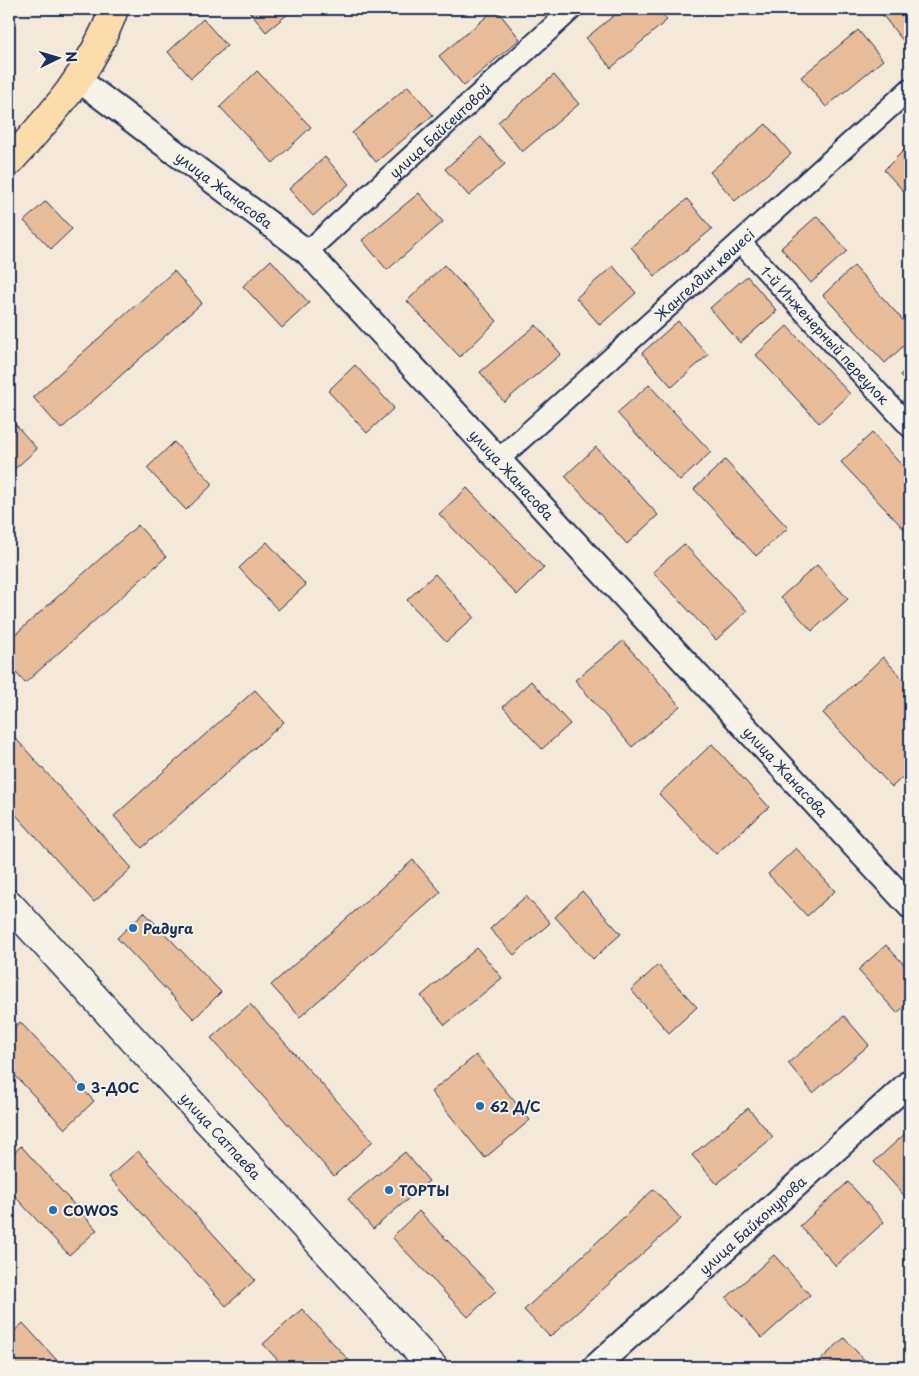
<svg xmlns="http://www.w3.org/2000/svg" width="919" height="1376" viewBox="0 0 919 1376" font-family="'Playpen Sans',sans-serif">
	<style>
		.building { fill: #e8bc98; stroke: #1b2f5e }
		.lines { fill: none; stroke-linecap: round; stroke-linejoin: round }
		.minor-casing { stroke: #1b2f5e; stroke-width: 24 }
		.tertiary-casing { stroke: #1b2f5e; stroke-width: 28 }
		.secondary-casing { stroke: #1b2f5e; stroke-width: 31 }
		.primary-casing { stroke: #1b2f5e; stroke-width: 31 }
		.minor { stroke: #f7f3e8; stroke-width: 20 }
		.tertiary { stroke: #f7f3e8; stroke-width: 24 }
		.secondary { stroke: #f7f3e8; stroke-width: 28 }
		.primary { stroke: #fddcac; stroke-width: 28 }
		.poi-dot { fill: #1f6fb2; stroke: #f7f3e8; stroke-width: 2 }
		.labels { text-anchor: middle; dominant-baseline: central; stroke-width: 4; stroke-linejoin: round; paint-order: stroke }
		.street-label { font-size: 14px; fill: #1b2f5e; stroke: #f7f3e8 }
		.poi-label { font-size: 14px; font-weight: bold; fill: #1b2f5e; stroke: #f7f3e8; text-anchor: start }
	</style>
	<rect width="100%" height="100%" fill="#f4e8d8"/>
	<filter id="ink" filterUnits="userSpaceOnUse"><feTurbulence type="fractalNoise" baseFrequency=".02" numOctaves="2"/><feDisplacementMap in="SourceGraphic" scale="10" xChannelSelector="R" yChannelSelector="G"/><feConvolveMatrix kernelMatrix="1 2 1 2 8 2 1 2 1" color-interpolation-filters="sRGB"/></filter>
	<g filter="url(#ink)">
		<path class="building" d="M247,9H294L266,32Z
			M496,9L520,39L464,86L439,56Z
			M622,9H658L667,20L611,68L586,38Z
			M884,9H910V37L904,42L880,12Z
			M203,19L227,46L191,78L168,52Z
			M858,30L883,60L826,107L801,77Z
			M257,71L311,127L273,163L220,107Z
			M554,75L579,104L522,152L498,122Z
			M408,86L433,115L376,162L352,133Z
			M766,124L791,154L735,201L710,172Z
			M481,137L505,164L469,196L445,169Z
			M910,144V198L884,170Z
			M325,157L349,184L313,216L289,189Z
			M419,193L443,222L387,270L362,240Z
			M687,199L712,229L655,276L631,247Z
			M46,201L72,229L51,249L24,221Z
			M817,216L847,251L811,283L781,248Z
			M271,260L309,303L282,328L243,286Z
			M444,265L497,321L460,357L407,301Z
			M613,266L636,293L600,325L576,298Z
			M854,266L910,328V340L885,363L823,295Z
			M174,271L202,303L61,429L33,397Z
			M747,276L777,311L740,343L710,308Z
			M678,321L708,355L672,387L642,353Z
			M536,325L561,354L504,402L480,372Z
			M787,326L850,394L819,423L756,355Z
			M355,365L394,408L367,433L328,391Z
			M910,365V386L900,375Z
			M649,385L711,452L680,481L617,413Z
			M9,417L37,449L9,474Z
			M872,433L910,474V524L904,529L841,462Z
			M174,442L213,484L186,510L147,468Z
			M596,447L658,515L627,544L565,476Z
			M725,460L788,528L756,556L694,489Z
			M467,488L544,568L517,595L439,514Z
			M138,525L166,557L25,683L9,665V640Z
			M267,542L306,585L278,610L239,568Z
			M684,544L747,611L716,640L653,572Z
			M817,565L848,599L812,631L781,597Z
			M435,574L474,617L446,642L407,600Z
			M623,641L680,706L632,747L575,680Z
			M883,657L910,687V770L892,787L823,713Z
			M531,681L570,724L542,749L503,707Z
			M255,690L284,722L142,848L114,816Z
			M9,731L132,868L94,902L9,807Z
			M712,744L769,807L716,854L659,794Z
			M796,848L835,891L807,916L768,874Z
			M413,860L441,892L300,1017L271,985Z
			M582,891L621,934L593,959L555,917Z
			M526,896L550,923L514,955L490,929Z
			M144,912L221,992L194,1019L117,938Z
			M886,945L910,971V1001L897,1013L858,970Z
			M477,948L502,978L445,1025L421,996Z
			M658,965L697,1007L669,1033L631,990Z
			M250,1004L373,1141L334,1176L211,1038Z
			M844,1016L869,1045L813,1093L788,1063Z
			M20,1022L94,1101L65,1129L9,1069V1032Z
			M476,1055L530,1120L485,1158L431,1092Z
			M748,1108L773,1137L717,1184L692,1155Z
			M910,1129V1202L874,1162Z
			M21,1146L97,1230L69,1255L9,1190V1158Z
			M138,1151L255,1280L226,1306L109,1177Z
			M405,1152L429,1181L373,1229L348,1199Z
			M848,1182L884,1222L836,1266L800,1226Z
			M654,1189L681,1219L550,1337L524,1310Z
			M419,1211L496,1291L468,1317L392,1237Z
			M774,1255L810,1295L762,1338L726,1298Z
			M302,1309L355,1367H284L263,1344Z
			M23,1323L63,1367H9V1336Z
			M844,1338L871,1367H813Z"/>
		<g class="lines">
			<g class="minor-casing">
				<g id="minor">
					<path id="s1" d="M740,242L910,427"/>
					<path id="s2" d="M307,252L572,9"/>
					<path id="s3" d="M499,459L910,89"/>
				</g>
			</g>
			<g class="tertiary-casing">
				<g id="tertiary">
					<path id="s4" d="M79,80L307,252L910,906"/>
					<path id="s5" d="M595,1367L910,1082"/>
				</g>
			</g>
			<g class="secondary-casing">
				<g id="secondary">
					<path id="s6" d="M9,904L433,1367"/>
				</g>
			</g>
			<g class="primary-casing">
				<path id="primary" d="M9,162C52,115 92,71 114,9"/>
			</g>
			<use href="#minor" class="minor"/>
			<use href="#tertiary" class="tertiary"/>
			<use href="#secondary" class="secondary"/>
			<use href="#primary" class="primary"/>
		</g>
	</g>
	<g class="poi-dot">
		<circle cx="133" cy="928" r="5"/>
		<circle cx="81" cy="1087" r="5"/>
		<circle cx="480" cy="1106" r="5"/>
		<circle cx="389" cy="1190" r="5"/>
		<circle cx="53" cy="1210" r="5"/>
	</g>
	<g class="labels">
		<g class="street-label">
			<text stroke="none"><textPath href="#s2" startOffset="180">улица Байсеитовой</textPath></text>
			<text stroke="none"><textPath href="#s4" startOffset="182">улица Жанасова</textPath></text>
			<text stroke="none"><textPath href="#s3" startOffset="276">Жангелдин көшесі</textPath></text>
			<text stroke="none"><textPath href="#s1" startOffset="126">1-й Инженерный переулок</textPath></text>
			<text stroke="none"><textPath href="#s4" startOffset="588">улица Жанасова</textPath></text>
			<text stroke="none"><textPath href="#s4" startOffset="992">улица Жанасова</textPath></text>
			<text stroke="none"><textPath href="#s6" startOffset="314">улица Сатпаева</textPath></text>
			<text stroke="none"><textPath href="#s5" startOffset="212">улица Байконурова</textPath></text>
		</g>
		<g class="poi-label">
			<text x="143" y="928">Радуга</text>
			<text x="91" y="1087">3-ДОС</text>
			<text x="490" y="1106">62 Д/С</text>
			<text x="399" y="1190">ТОРТЫ</text>
			<text x="63" y="1210">COWOS</text>
		</g>
	</g>
	<rect width="919" height="1376" fill="none" stroke="#f7f3e8" stroke-width="30"/>
	<rect x="15" y="15" width="889" height="1346" fill="none" stroke="#1b2f5e" stroke-width="2" filter="url(#ink)"/>
	<g transform="translate(58 58) rotate(85)" stroke="#f7f3e8" stroke-width="4" paint-order="stroke">
	<path d="M0-4L9 19L0 12L-9 19Z" fill="#1b2f5e"/>
	<text y="-8" font-size="14" font-weight="bold" text-anchor="middle" fill="#1b2f5e">N</text>
	</g>
</svg>
